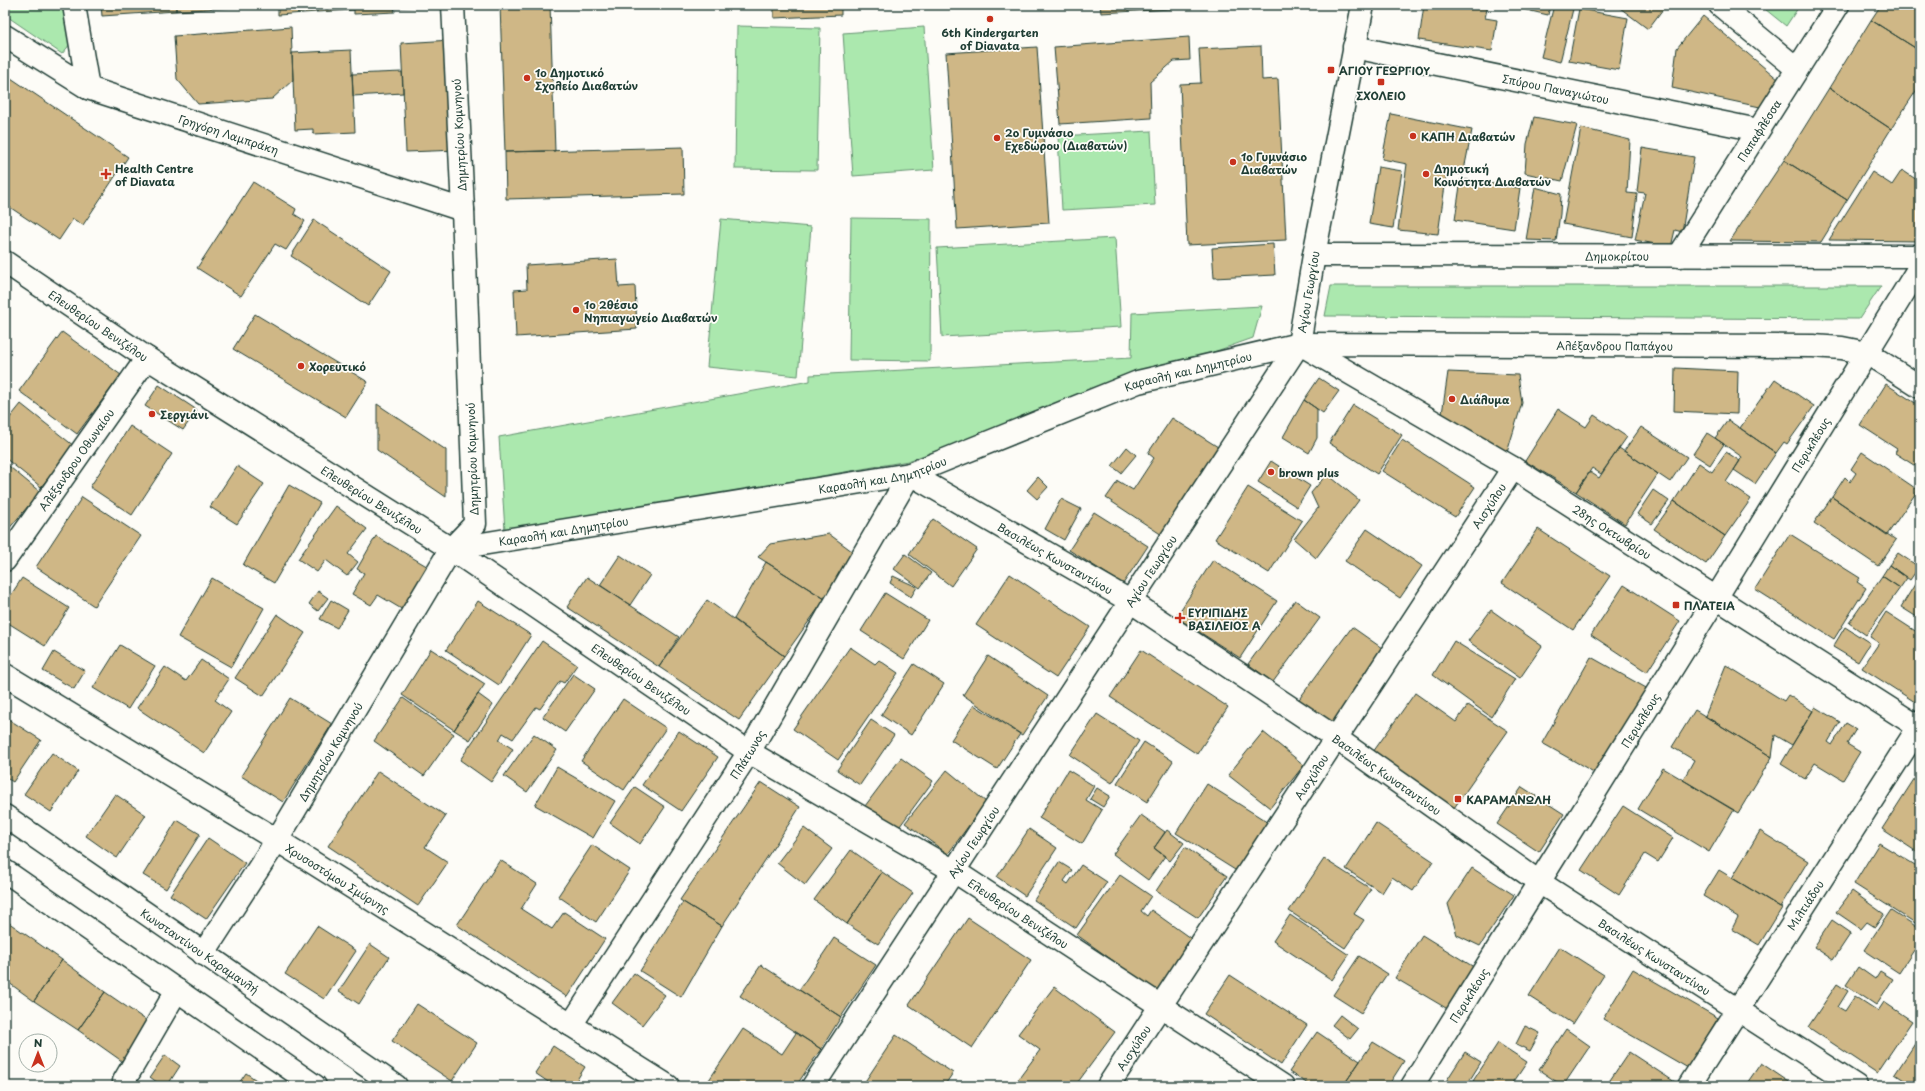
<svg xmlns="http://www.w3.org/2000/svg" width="1925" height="1091" viewBox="0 0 1925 1091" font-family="'Playpen Sans',sans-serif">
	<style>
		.green { fill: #abe8ae; stroke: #659271 }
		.building { fill: #cfb786; stroke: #1f3d34 }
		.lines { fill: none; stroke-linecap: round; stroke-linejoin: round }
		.minor-casing { stroke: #1f3d34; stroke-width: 25 }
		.major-casing { stroke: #1f3d34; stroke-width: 25 }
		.minor { stroke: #fdfcf7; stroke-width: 22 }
		.major { stroke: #fdfcf7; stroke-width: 22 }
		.poi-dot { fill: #c8321e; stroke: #fdfcf7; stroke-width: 1.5 }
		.labels { text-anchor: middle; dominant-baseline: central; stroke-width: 3.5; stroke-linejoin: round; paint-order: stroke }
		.poi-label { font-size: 11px; font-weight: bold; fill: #1f3d34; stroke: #fdfcf7; text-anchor: start }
		.street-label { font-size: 11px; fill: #1f3d34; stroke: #fdfcf7 }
	</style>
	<rect width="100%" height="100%" fill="#fdfcf7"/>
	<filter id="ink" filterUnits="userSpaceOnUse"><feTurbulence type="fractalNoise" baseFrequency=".025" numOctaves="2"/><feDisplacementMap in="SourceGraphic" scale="8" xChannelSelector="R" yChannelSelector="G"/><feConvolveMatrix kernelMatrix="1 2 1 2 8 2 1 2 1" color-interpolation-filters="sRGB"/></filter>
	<g filter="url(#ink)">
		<path class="green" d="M5,5H64L71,43L62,54L5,15Z
			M1760,5H1800L1786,26Z
			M737,26L820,28L817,170L735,169Z
			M924,27L934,170L853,176L843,33Z
			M1151,131L1155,205L1062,210L1058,136Z
			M851,218L931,219L930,361L849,360Z
			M721,219L811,227L798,376L707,367Z
			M1115,238L1121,327L942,337L937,248Z
			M1331,286H1881L1859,319L1325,316Z
			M1262,306L1253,338L908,461L505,531L499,437L810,381V375L1131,358L1132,313Z"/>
		<path class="building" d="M101,5H176V11L102,16Z
			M176,5H268L176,11Z
			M278,5H316L317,12L278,15Z
			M316,5H354V10L317,12Z
			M354,5H394L395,12L354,14Z
			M394,5H444L395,8Z
			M500,5H550L555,151L505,152Z
			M774,5H841V15L774,18Z
			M1100,5H1171V9L1101,13Z
			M1424,5H1488L1485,18L1497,20L1492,51L1419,40Z
			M1505,5H1550L1548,15Z
			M1554,5H1574L1560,62L1541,57Z
			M1616,5H1666L1648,29Z
			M1881,5H1920V51L1871,20Z
			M1579,9L1628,18L1619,70L1569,61Z
			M1703,16L1779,80L1760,107L1672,88L1677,48Z
			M1871,20L1920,51V85L1891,129L1829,88Z
			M291,27L293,80L272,99L198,104L177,79L174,36Z
			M1189,37L1190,60L1174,61L1150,82L1151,118L1060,124L1054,47Z
			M452,40L458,150L406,152L401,43Z
			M1261,46L1262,80L1278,79L1286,240L1187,245L1180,84L1201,83L1199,49Z
			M1037,47L1049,223L957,229L946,53Z
			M351,50L355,132L313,134V129L295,130L292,53Z
			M402,72L403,93L353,96L352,74Z
			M5,74L128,157L83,225L73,219L59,240L5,204Z
			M1829,88L1891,129L1847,200L1784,160Z
			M1391,114L1472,130L1463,175L1447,172L1438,234L1398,230L1407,164L1382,159Z
			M1534,117L1577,125L1562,181L1525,173L1527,144Z
			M1581,128L1630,140L1627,193L1637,194L1632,237L1563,224Z
			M683,147L684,194L506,199L505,152Z
			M1642,148L1694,157L1682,232L1675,230L1671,247L1635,240L1645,193L1637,192Z
			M1784,160L1847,200L1821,242L1730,241Z
			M1378,167L1402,171L1393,228L1369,224Z
			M1902,170L1920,182V241L1829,240L1872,172L1892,185Z
			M1461,179L1520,188L1514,229L1455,220Z
			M253,182L296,209L294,214L305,221L286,250L275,244L241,296L197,268Z
			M1535,187L1561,194L1560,214L1556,241L1526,240Z
			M314,220L391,271L368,306L291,256Z
			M1273,244L1275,275L1214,278L1212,248Z
			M617,259L619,287L635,286L637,329L516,337L514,290L527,289L526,265Z
			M255,314L368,382L346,417L233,349Z
			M62,332L121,375L77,434L19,391Z
			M1675,368L1738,371L1737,414L1674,411Z
			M1448,372L1518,375L1522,403L1506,456L1441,421Z
			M1319,378L1339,391L1323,413L1304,400Z
			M1775,379L1814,406L1787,444L1784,442L1776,453L1740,428Z
			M1886,384L1920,406V469L1895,453L1897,449L1860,425Z
			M159,385L197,410L183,430L145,406Z
			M1304,400L1317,409V438L1309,453L1283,437Z
			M21,404L74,446L41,487L5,458V424Z
			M377,404L446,450V497L377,450Z
			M1353,405L1402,435L1377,474L1329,443Z
			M1558,409L1586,427L1594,415L1627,437L1601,474L1592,468L1576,492L1525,461Z
			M1172,418L1218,447L1162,535L1106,498L1118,481L1133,490L1154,458L1148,453Z
			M1728,420L1776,453L1755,484L1734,470L1742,457L1715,438Z
			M130,426L172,454L132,515L90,487Z
			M1641,427L1687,457L1670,482L1624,451Z
			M1707,433L1724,444L1710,465L1693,454Z
			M1402,440L1475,487L1455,517L1382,471Z
			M1127,447L1136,455L1121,473L1112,466Z
			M1619,448L1658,474L1625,524L1576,492L1590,472L1599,478Z
			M1726,452L1740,461L1726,482L1751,499L1725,536L1674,501L1699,463L1712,472Z
			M1862,452L1918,490L1887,535L1832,497L1845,477L1850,482L1856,473L1851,469Z
			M1271,461L1310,486L1297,507L1258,482Z
			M5,463L40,492L7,531L5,529Z
			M237,466L264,484L237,524L210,507Z
			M1327,474L1359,500L1316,558L1294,539L1318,508L1311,493Z
			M1038,477L1048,487L1037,499L1027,490Z
			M289,485L320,503L274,583L243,565Z
			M1248,487L1302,521L1269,573L1215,539Z
			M1653,490L1669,501L1652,524L1637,514Z
			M82,497L141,536L94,606L36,567Z
			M1832,497L1896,540L1878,566L1814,523Z
			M1061,499L1081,509L1064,540L1045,529Z
			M1674,501L1725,536L1706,564L1654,529Z
			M336,506L367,529L348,554L358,562L347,576L326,560L317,572L298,559Z
			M1094,512L1148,546L1123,584L1069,550Z
			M933,519L977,549L951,586L909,554Z
			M1367,529L1422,566L1400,598L1345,561Z
			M1538,529L1610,576L1573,630L1502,583Z
			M829,534L856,554L825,599L758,557L770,544Z
			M1790,534L1860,578L1857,582L1866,588L1834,639L1755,589Z
			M376,536L435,571L410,614L378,595L371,605L352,594L364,573L357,569Z
			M1898,553L1919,567L1910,580L1889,565Z
			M905,554L931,573L920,588L894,569Z
			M620,555L650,575L630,605L600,585Z
			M1213,560L1277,601L1240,658L1176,617Z
			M766,562L825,599L784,656L734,619Z
			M1889,565L1907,578L1900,588L1882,576Z
			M1010,574L1090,627L1056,678L976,625Z
			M893,576L917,587L911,597L890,583Z
			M1882,576L1900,588L1866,635L1849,623Z
			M1920,576V619L1901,607Z
			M587,577L679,637L659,667L567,607Z
			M22,578L69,608L45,646L5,621V604Z
			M212,578L264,608L231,667L178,637Z
			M1624,585L1680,621L1647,672L1591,635Z
			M318,591L328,598L318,611L309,604Z
			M885,593L928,620L904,659L861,631Z
			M331,600L348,610L337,628L320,619Z
			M707,600L784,656L739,720L659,667Z
			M1295,600L1320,618L1273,682L1248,664Z
			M478,601L531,635L499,685L446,650Z
			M1491,610L1542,646L1520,678L1468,641Z
			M1886,612L1920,634L1918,644L1920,645V694L1915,702L1862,668L1879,643L1870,637Z
			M277,614L305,633L263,696L235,678Z
			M1352,627L1389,653L1333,728L1297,702Z
			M1845,627L1870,643L1858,662L1833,647Z
			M542,641L577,665L564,683L560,681L540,709L536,707L513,739L503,733L499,740L513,749L491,782L460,760Z
			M1454,641L1515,679L1491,717L1433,675Z
			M120,645L155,666L128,709L93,688Z
			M850,647L875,664L879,660L898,673L838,760L793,729Z
			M431,649L485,684L454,730L402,695Z
			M1141,650L1228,707L1197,754L1110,697Z
			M54,652L85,671L74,689L43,671Z
			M988,656L1048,696L1022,735L963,695Z
			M1591,657L1648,689L1599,775L1542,743Z
			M201,660L229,679L215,700L231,712L204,753L137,708L165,667L186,681Z
			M914,664L944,684L911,735L881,715Z
			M1726,665L1784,701L1788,695L1813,711L1792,745L1775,735L1772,757L1705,716Z
			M573,674L595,689L565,732L543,717Z
			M1415,693L1456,722L1468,705L1508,731L1454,808L1373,752Z
			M478,694L493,705L470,740L454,730Z
			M290,698L332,724L283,802L241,776Z
			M403,698L454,734L424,776L374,741Z
			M623,699L666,728L624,790L581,761Z
			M974,705L1020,734L997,769L951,740Z
			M1815,707L1840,722L1828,742L1832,745L1846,723L1856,729L1847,744L1860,752L1843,780L1815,763L1805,779L1781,764Z
			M1695,710L1772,757L1738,813L1683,780L1694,760L1672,747Z
			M1097,714L1139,741L1112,783L1070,755Z
			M5,717L41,740L13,782L5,777Z
			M871,720L894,735L860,785L837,770Z
			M679,731L718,757L681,811L642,785Z
			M1263,732L1304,765L1270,808L1228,775Z
			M534,734L557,750L527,792L504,776Z
			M1144,742L1173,761L1147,802L1117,783Z
			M52,753L78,771L51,812L24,794Z
			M901,758L933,781L897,830L865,806Z
			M557,767L615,801L593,838L535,805Z
			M1663,768L1734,810L1709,852L1638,809Z
			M947,770L986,802L948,854L905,823Z
			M1068,770L1094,786L1086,800L1102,810L1082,844L1039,818Z
			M1920,770V854L1882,829Z
			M378,771L446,816L425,847L448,862L418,906L328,846Z
			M761,782L800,807L722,926L680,900Z
			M1207,784L1274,826L1243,875L1176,833Z
			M635,787L665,807L640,844L610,823Z
			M1522,787L1564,814L1539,852L1497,824Z
			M1097,788L1110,796L1103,807L1090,799Z
			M115,794L146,815L117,858L86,836Z
			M1623,806L1673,838L1658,862L1645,854L1619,895L1581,870Z
			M1141,815L1165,832L1154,848L1165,856L1148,880L1113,854Z
			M177,820L200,834L166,889L143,875Z
			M1376,823L1433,861L1413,891L1392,877L1382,893L1346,869Z
			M804,828L832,849L805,885L777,863Z
			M1029,829L1057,848L1025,896L997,877Z
			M1167,830L1184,843L1170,861L1154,848Z
			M1760,831L1808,861L1780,907L1732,878Z
			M208,838L245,863L206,919L170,895Z
			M1879,843L1920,868V926L1854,884Z
			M592,845L630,870L596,922L558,896Z
			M1185,847L1227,876L1198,918L1156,891Z
			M851,850L882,872L847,924L814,900Z
			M1324,859L1371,889L1354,914L1364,920L1345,948L1289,911Z
			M500,860L537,884L521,909L552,929L564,912L605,939L567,997L457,925Z
			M1059,862L1072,870L1064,881L1068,884L1081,865L1107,882L1076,928L1034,900Z
			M1472,868L1514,895L1480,946L1457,935L1448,904Z
			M1719,870L1782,908L1759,945L1732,929L1738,917L1703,896Z
			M882,872L913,893L878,944L847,924Z
			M1120,875L1151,896L1141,911L1147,916L1151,910L1197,943L1160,994L1077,935Z
			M1852,891L1884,914L1875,927L1867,922L1861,929L1836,912Z
			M683,902L722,926L681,997L640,971Z
			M1891,910L1920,929V941L1899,973L1864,950Z
			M1290,915L1349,955L1332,980L1273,941Z
			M968,918L1031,960L972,1048L909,1005Z
			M5,920L62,960L34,1001L5,980Z
			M1832,920L1851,933L1833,960L1814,947Z
			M317,926L356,951L324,999L285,974Z
			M1422,935L1477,969L1451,1011L1395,978Z
			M834,938L876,965L841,1017L799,990Z
			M370,944L389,957L359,1004L339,991Z
			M1560,947L1604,975L1573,1024L1529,996Z
			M1359,956L1387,974L1361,1013L1333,995Z
			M62,960L105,992L78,1030L34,1001Z
			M761,965L841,1017L821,1049L740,996Z
			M1858,967L1875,979L1880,971L1893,979L1876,1005L1846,985Z
			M1633,969L1718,1018L1688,1068L1603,1019Z
			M634,973L665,995L642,1025L612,1003Z
			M1230,975L1307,1025L1281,1065L1204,1014Z
			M1837,984L1848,991L1838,1007L1845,1011L1855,996L1878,1011L1884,1002L1912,1021L1877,1073L1808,1027Z
			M1054,987L1115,1032L1075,1086H1024L1017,1081L1040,1050L1018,1034Z
			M105,992L153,1025L126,1064L78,1030Z
			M417,1004L477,1043L452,1081L392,1041Z
			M1340,1015L1358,1029L1350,1039L1332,1025Z
			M1525,1026L1540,1033L1530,1051L1516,1044Z
			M743,1029L782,1054L796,1033L821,1049L796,1086H705Z
			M1566,1029L1590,1046L1563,1086L1539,1070Z
			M1317,1032L1360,1061L1343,1086H1311L1289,1072Z
			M896,1035L953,1073L944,1086H862Z
			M1920,1036V1086H1913L1895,1074Z
			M1373,1042L1404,1061L1388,1086H1343Z
			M1498,1043L1527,1062L1511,1086H1481L1473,1081Z
			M553,1046L585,1067L573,1086H554L535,1073Z
			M1465,1052L1481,1062L1466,1086H1443Z
			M1629,1052L1681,1086H1606Z
			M165,1055L180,1066L167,1086H162L150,1077Z
			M1761,1063L1795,1086H1745Z
			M246,1073L265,1086H237Z"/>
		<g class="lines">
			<g class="minor-casing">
				<g id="minor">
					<path d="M74,5L88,88"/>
					<path d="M1720,5L1796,68"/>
					<path id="s1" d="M5,36L88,88L463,210"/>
					<path id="s2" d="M1354,47L1758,130"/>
					<path id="s3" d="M1314,255L1920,256"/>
					<path id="s4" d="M1679,256L1838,5"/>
					<path id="s5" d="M5,262L147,358L451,549L749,752L954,871L1283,1086"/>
					<path id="s6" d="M1300,344L1513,468L1920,728"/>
					<path id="s7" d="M451,549L910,474L1138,382L1299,344L1813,346L1842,348L1867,353L1920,387"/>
					<path id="s8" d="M5,560L147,358"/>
					<path id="s9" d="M5,675L277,840L668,1086"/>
					<path id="s10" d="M203,954L277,840L451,549L475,524L463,210L453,5"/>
					<path id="s11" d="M571,1025L749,752L910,474L1130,601L1336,738L1539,882L1856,1086"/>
					<path d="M124,1081L177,990"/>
					<path id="s12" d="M813,1086L1299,344L1314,255L1363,5"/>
					<path id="s13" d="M1108,1086L1513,468"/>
					<path id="s14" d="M1412,1086L1716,598L1920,266"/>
					<path id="s15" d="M1689,1086L1920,725"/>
				</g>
			</g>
			<g class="major-casing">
				<g id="major">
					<path id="s16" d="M5,816L396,1086"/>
					<path d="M5,871L315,1086"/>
				</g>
			</g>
			<use href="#minor" class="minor"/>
			<use href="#major" class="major"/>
		</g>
	</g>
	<g class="poi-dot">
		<circle cx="990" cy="19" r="4"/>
		<rect x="1327" y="66" width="8" height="8" rx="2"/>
		<circle cx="527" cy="78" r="4"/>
		<rect x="1377" y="78" width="8" height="8" rx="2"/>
		<circle cx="1413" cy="136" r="4"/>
		<circle cx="997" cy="138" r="4"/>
		<circle cx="1233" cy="162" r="4"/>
		<path d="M104 168h4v4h4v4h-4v4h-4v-4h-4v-4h4z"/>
		<circle cx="1426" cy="174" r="4"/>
		<circle cx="576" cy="310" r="4"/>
		<circle cx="301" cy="366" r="4"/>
		<circle cx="1452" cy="399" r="4"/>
		<circle cx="152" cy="414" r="4"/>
		<circle cx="1271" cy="472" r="4"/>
		<rect x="1672" y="601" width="8" height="8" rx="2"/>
		<path d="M1178 612h4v4h4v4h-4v4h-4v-4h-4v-4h4z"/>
		<rect x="1454" y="795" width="8" height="8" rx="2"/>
	</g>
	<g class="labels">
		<g class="poi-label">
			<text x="990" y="32" text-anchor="middle">6th Kindergarten<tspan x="990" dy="13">of Diavata</tspan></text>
			<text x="1339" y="70">ΑΓΙΟΥ ΓΕΩΡΓΙΟΥ</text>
			<text x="535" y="72">1ο Δημοτικό<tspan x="535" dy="13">Σχολείο Διαβατών</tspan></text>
			<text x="1381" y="95" text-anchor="middle">ΣΧΟΛΕΙΟ</text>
			<text x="1005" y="132">2ο Γυμνάσιο<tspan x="1005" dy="13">Εχεδώρου (Διαβατών)</tspan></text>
			<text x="1421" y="136">ΚΑΠΗ Διαβατών</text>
			<text x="1241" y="156">1ο Γυμνάσιο<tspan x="1241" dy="13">Διαβατών</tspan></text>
			<text x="115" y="168">Health Centre<tspan x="115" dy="13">of Diavata</tspan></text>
			<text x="1434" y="168">Δημοτική<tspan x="1434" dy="13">Κοινότητα Διαβατών</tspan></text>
			<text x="584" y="304">1ο 2θέσιο<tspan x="584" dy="13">Νηπιαγωγείο Διαβατών</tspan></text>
			<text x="309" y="366">Χορευτικό</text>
			<text x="1460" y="399">Διάλυμα</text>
			<text x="160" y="414">Σεργιάνι</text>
			<text x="1279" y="472">brown plus</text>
			<text x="1684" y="605">ΠΛΑΤΕΙΑ</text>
			<text x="1188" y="612">ΕΥΡΙΠΙΔΗΣ<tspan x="1188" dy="13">ΒΑΣΙΛΕΙΟΣ Α</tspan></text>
			<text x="1466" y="799">ΚΑΡΑΜΑΝΩΛΗ</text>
		</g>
		<g class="street-label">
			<text stroke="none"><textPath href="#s2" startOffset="206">Σπύρου Παναγιώτου</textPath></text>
			<text stroke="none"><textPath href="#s4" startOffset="149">Παπαφλέσσα</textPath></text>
			<text stroke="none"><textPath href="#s1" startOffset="246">Γρηγόρη Λαμπράκη</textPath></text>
			<text transform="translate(459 135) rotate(-93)">Δημητρίου Κομνηνού</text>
			<text stroke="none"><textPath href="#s3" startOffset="303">Δημοκρίτου</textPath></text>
			<text stroke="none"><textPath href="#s12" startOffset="940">Αγίου Γεωργίου</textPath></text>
			<text stroke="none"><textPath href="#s5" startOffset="113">Ελευθερίου Βενιζέλου</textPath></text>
			<text stroke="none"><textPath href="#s7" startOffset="1192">Αλέξανδρου Παπάγου</textPath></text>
			<text stroke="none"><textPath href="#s7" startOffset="762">Καραολή και Δημητρίου</textPath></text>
			<text stroke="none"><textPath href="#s14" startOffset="755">Περικλέους</textPath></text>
			<text stroke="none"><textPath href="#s8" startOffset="123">Αλέξανδρου Οθωναίου</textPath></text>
			<text transform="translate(472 459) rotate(-92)">Δημητρίου Κομνηνού</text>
			<text stroke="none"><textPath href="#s7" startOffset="438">Καραολή και Δημητρίου</textPath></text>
			<text stroke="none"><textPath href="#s5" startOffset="437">Ελευθερίου Βενιζέλου</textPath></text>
			<text stroke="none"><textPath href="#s13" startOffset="694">Αισχύλου</textPath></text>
			<text stroke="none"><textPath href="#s7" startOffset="114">Καραολή και Δημητρίου</textPath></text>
			<text stroke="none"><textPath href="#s6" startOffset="364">28ης Οκτωβρίου</textPath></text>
			<text stroke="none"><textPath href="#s11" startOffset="815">Βασιλέως Κωνσταντίνου</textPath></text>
			<text stroke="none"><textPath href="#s12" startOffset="616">Αγίου Γεωργίου</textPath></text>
			<text stroke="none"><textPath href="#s5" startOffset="761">Ελευθερίου Βενιζέλου</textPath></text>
			<text stroke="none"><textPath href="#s14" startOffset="431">Περικλέους</textPath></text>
			<text stroke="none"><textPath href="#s10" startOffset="239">Δημητρίου Κομνηνού</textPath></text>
			<text stroke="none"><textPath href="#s11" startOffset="323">Πλάτωνος</textPath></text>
			<text stroke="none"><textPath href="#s11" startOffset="1211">Βασιλέως Κωνσταντίνου</textPath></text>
			<text stroke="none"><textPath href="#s13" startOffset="370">Αισχύλου</textPath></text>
			<text stroke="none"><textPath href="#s12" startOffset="292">Αγίου Γεωργίου</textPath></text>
			<text stroke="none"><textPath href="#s9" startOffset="390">Χρυσοστόμου Σμύρνης</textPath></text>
			<text stroke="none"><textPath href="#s15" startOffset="215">Μιλτιάδου</textPath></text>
			<text stroke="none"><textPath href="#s5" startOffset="1205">Ελευθερίου Βενιζέλου</textPath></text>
			<text stroke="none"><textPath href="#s16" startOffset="237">Κωνσταντίνου Καραμανλή</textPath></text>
			<text stroke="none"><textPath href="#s11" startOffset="1535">Βασιλέως Κωνσταντίνου</textPath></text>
			<text stroke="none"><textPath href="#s14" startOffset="107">Περικλέους</textPath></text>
			<text stroke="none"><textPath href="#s13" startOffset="46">Αισχύλου</textPath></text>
		</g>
	</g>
	<rect width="1925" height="1091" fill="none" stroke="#fdfcf7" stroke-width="20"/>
	<rect x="10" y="10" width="1905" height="1071" fill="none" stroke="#1f3d34" stroke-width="1.5" filter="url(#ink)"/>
	<g transform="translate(38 1053)"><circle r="19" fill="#fdfcf7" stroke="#a4b0a9"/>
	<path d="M0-3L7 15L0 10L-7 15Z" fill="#c8321e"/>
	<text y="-6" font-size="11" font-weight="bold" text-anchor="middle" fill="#1f3d34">N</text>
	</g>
</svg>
